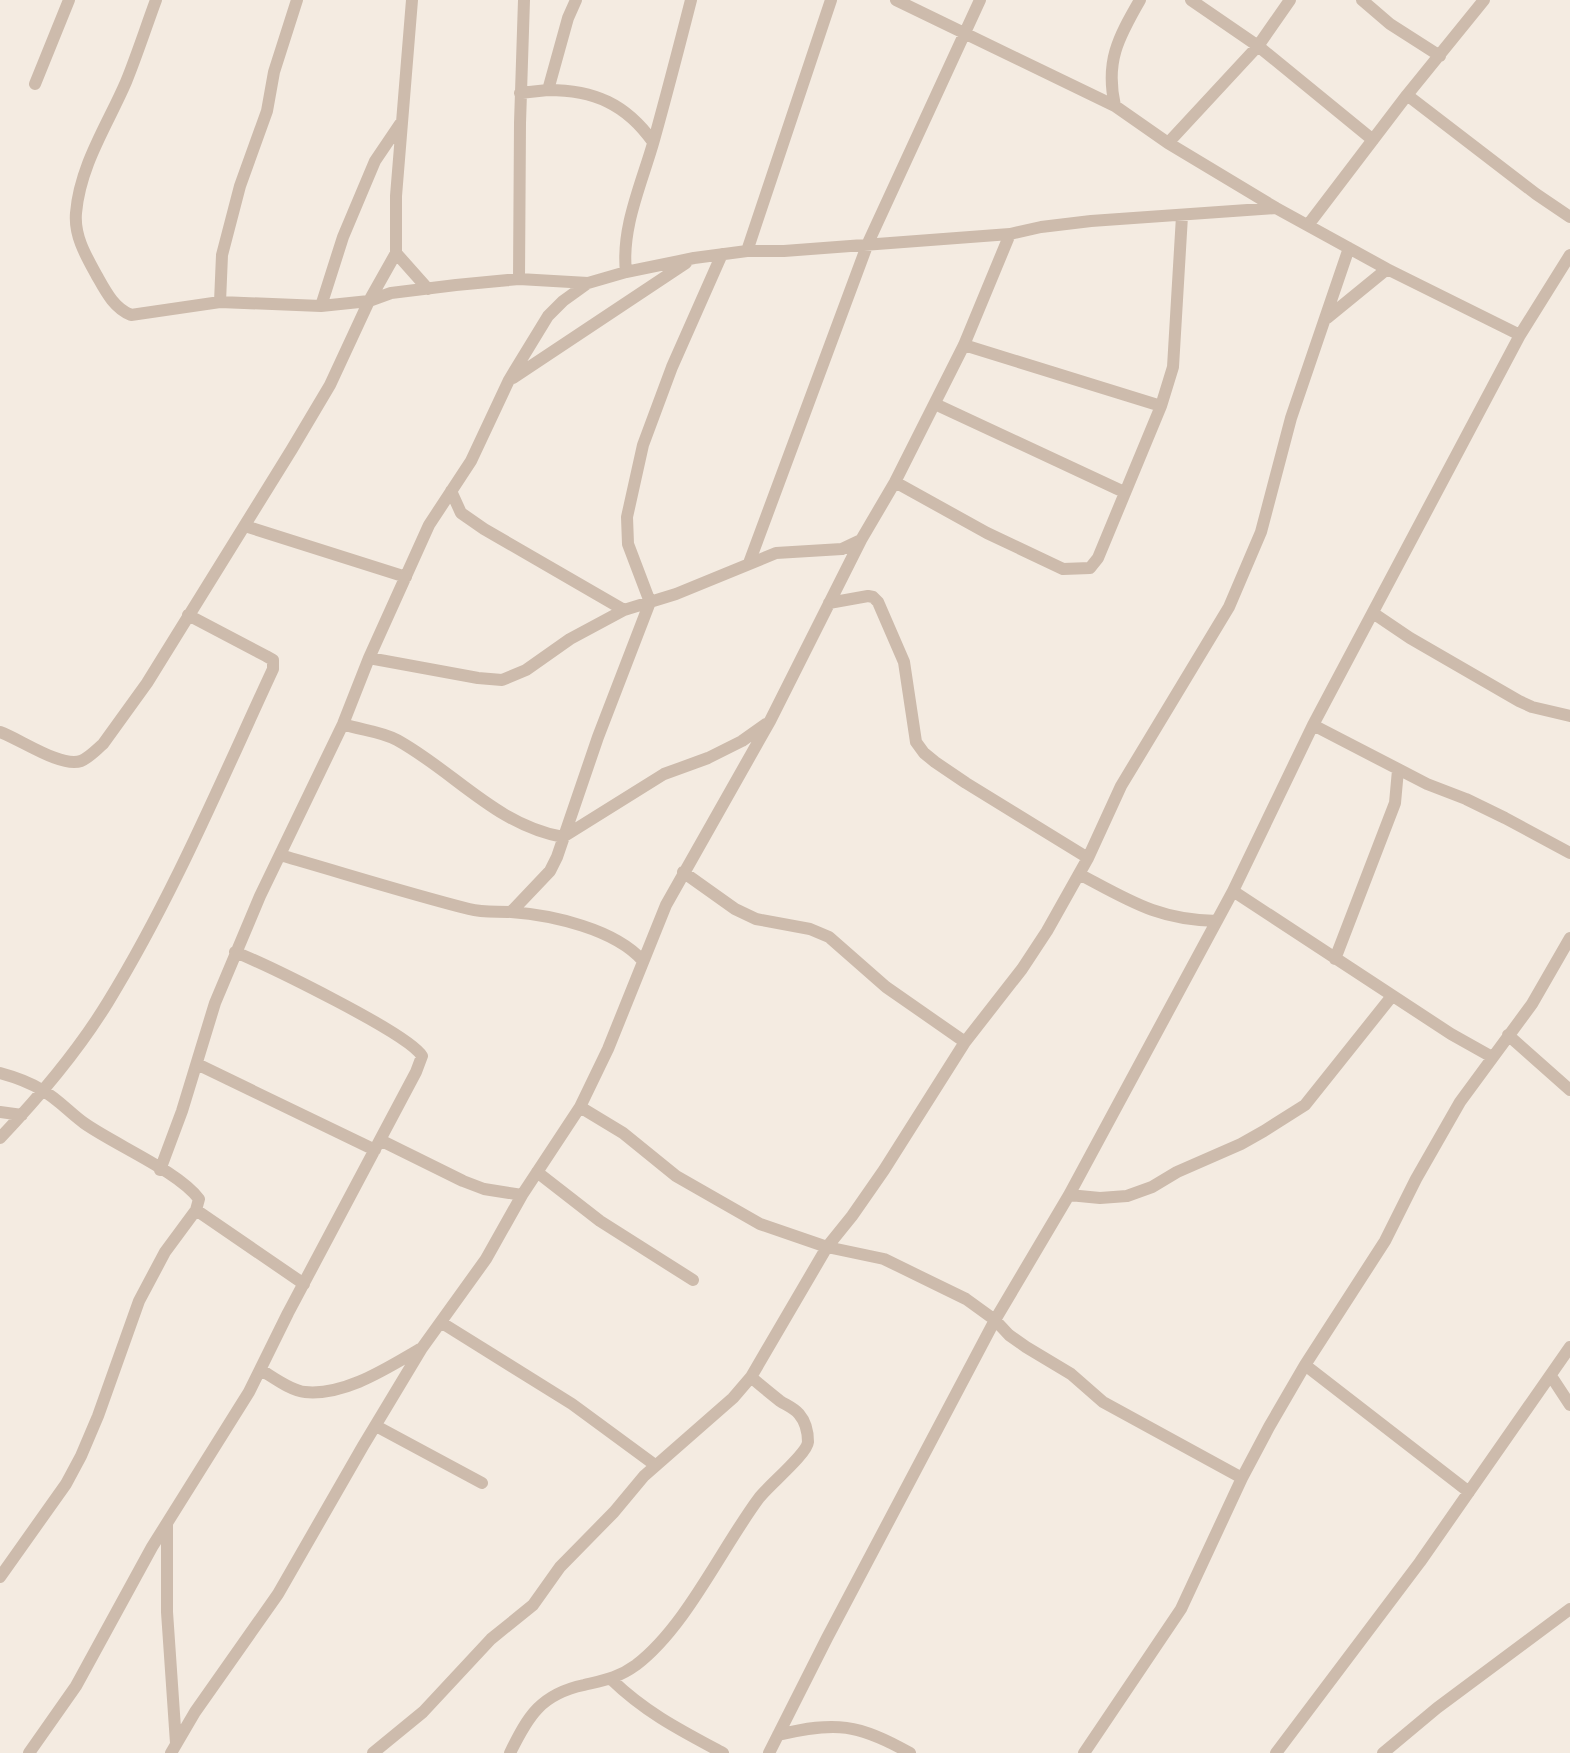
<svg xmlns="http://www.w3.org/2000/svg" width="1570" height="1753" viewBox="0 0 1570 1753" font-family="'Nunito Sans',sans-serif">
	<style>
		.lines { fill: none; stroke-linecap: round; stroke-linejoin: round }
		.street { stroke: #cdbbac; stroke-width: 12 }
	</style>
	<rect width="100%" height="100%" fill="#f4ebe1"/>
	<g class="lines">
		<path class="street" d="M156,0C146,27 137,55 126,82C108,124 80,165 76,213C74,236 86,256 97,276C106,292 114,308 131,315L220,302
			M297,0L274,72L267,111L240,186L222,255L220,302L321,306L369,301L391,293L456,285L519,279L588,283
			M896,0L1115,106L1168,143L1276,208L1387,269L1520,335
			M1191,0L1258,46L1373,140
			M1362,0L1390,24L1440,56
			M35,84L69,0
			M548,90C594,90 626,104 653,142
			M520,93L548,90L568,18L576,0
			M1407,95L1536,194L1570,217
			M1115,106C1105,62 1118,38 1140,0
			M1168,143L1258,46L1290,0
			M1308,225L1407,95L1484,0
			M747,251L831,0
			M396,253L428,289
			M626,272C621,227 642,183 654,140C667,93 679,47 691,0
			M519,279L520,123L524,0
			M321,306L343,237L375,161L400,124
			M1327,318L1387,269
			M964,345L1161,406
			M513,378L686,263
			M935,404L1124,492
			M895,482L987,533L1063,569L1090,568L1098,558L1161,406L1173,367L1182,216
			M451,491L461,513L484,529L624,610
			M245,526L406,577
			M749,563L868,243L980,0
			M829,603L868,596L873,597L878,602L904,662L916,742L924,753L935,762L966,783L1088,858
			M1373,613L1410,638L1519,701L1532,707L1570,716
			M369,658L478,678L502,680L526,670L570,639L624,610L676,594L776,553L842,549L861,540
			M343,724C360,730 381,731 397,740C455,772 496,825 563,837L664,774L708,758L742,741L766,724
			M1313,725L1427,784L1466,799L1505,818L1570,853
			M0,732C20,739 61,768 81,761C90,757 96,750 103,744L147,683L292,449L330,385L369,301L396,253V196L412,0
			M280,855C343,873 406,893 469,909C484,913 497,911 511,912C552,915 615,929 643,961
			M683,872L735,909L756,919L810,929L829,937L886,987L965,1042L1022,969L1047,931L1088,858L1121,786L1229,607L1261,532L1291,418L1349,248
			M1079,874C1130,901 1158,920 1217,921
			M1233,891L1451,1034L1492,1057
			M511,912L550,871L557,857L598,737L650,602L628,544L627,517L643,445L672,367L722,254
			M1335,959L1395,803L1398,770
			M1508,1035L1570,1090
			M197,1064L375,1150
			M0,1073C15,1077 29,1082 42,1090C58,1099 70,1113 84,1123C115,1145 178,1171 199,1199L196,1210L165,1252L139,1301L98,1416L81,1456L66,1484L0,1577
			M580,1107L623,1133L676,1176L760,1224L827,1247L884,1259L966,1299L995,1320L1009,1335L1026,1347L1071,1374L1103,1402L1242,1478
			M0,1112L22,1115
			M0,1138C40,1096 78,1051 108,1002C173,896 221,781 273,669V660L266,656L188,615
			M380,1140L463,1181L484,1189L522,1195
			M160,1170L182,1111L215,1003L260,896L343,724L369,658L429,525L471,461L509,380L548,316L563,301L588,283L626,272L694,258L747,251H784L1010,234
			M537,1172L600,1221L693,1280
			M1069,1195L1100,1198L1127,1196L1152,1187L1177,1172L1241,1144L1264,1131L1305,1105L1392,996
			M196,1210L304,1284
			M442,1323L572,1404L655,1465
			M1305,1365L1469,1492
			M261,1370C273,1377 291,1391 305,1392C345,1396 387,1368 420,1349
			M1551,1376L1570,1405
			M376,1426L482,1483
			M167,1524V1612L176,1743
			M612,1680C646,1713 682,1731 723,1753
			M778,1735C836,1721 858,1724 910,1753
			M29,1753L76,1686L152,1547L249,1392L288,1313L416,1072L422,1056C408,1033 267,965 235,952
			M171,1753L195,1712L278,1594L363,1446L422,1348L486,1259L522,1195L580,1107L608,1049L666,905L770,721L861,540L895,482L964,345L1010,234L1041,227L1091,221L1276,208
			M373,1753L423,1712L491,1639L533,1605L560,1567L614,1512L644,1476L733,1398L751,1377L827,1247L852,1216L884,1170L965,1042
			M510,1753C528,1716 541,1694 584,1685C605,1680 618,1678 636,1665C686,1627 721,1549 759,1498C769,1485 807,1454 808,1442C808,1432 805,1421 799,1414C794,1408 786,1405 780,1401C770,1393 760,1385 751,1377
			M769,1753L827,1638L995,1320L1069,1195L1233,891L1313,725L1520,335L1570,255
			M1084,1753L1181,1609L1242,1478L1269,1427L1305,1365L1385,1241L1416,1179L1460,1102L1532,1004L1570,938
			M1276,1753L1420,1562L1570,1347
			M1383,1753L1437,1708L1570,1609"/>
	</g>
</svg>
